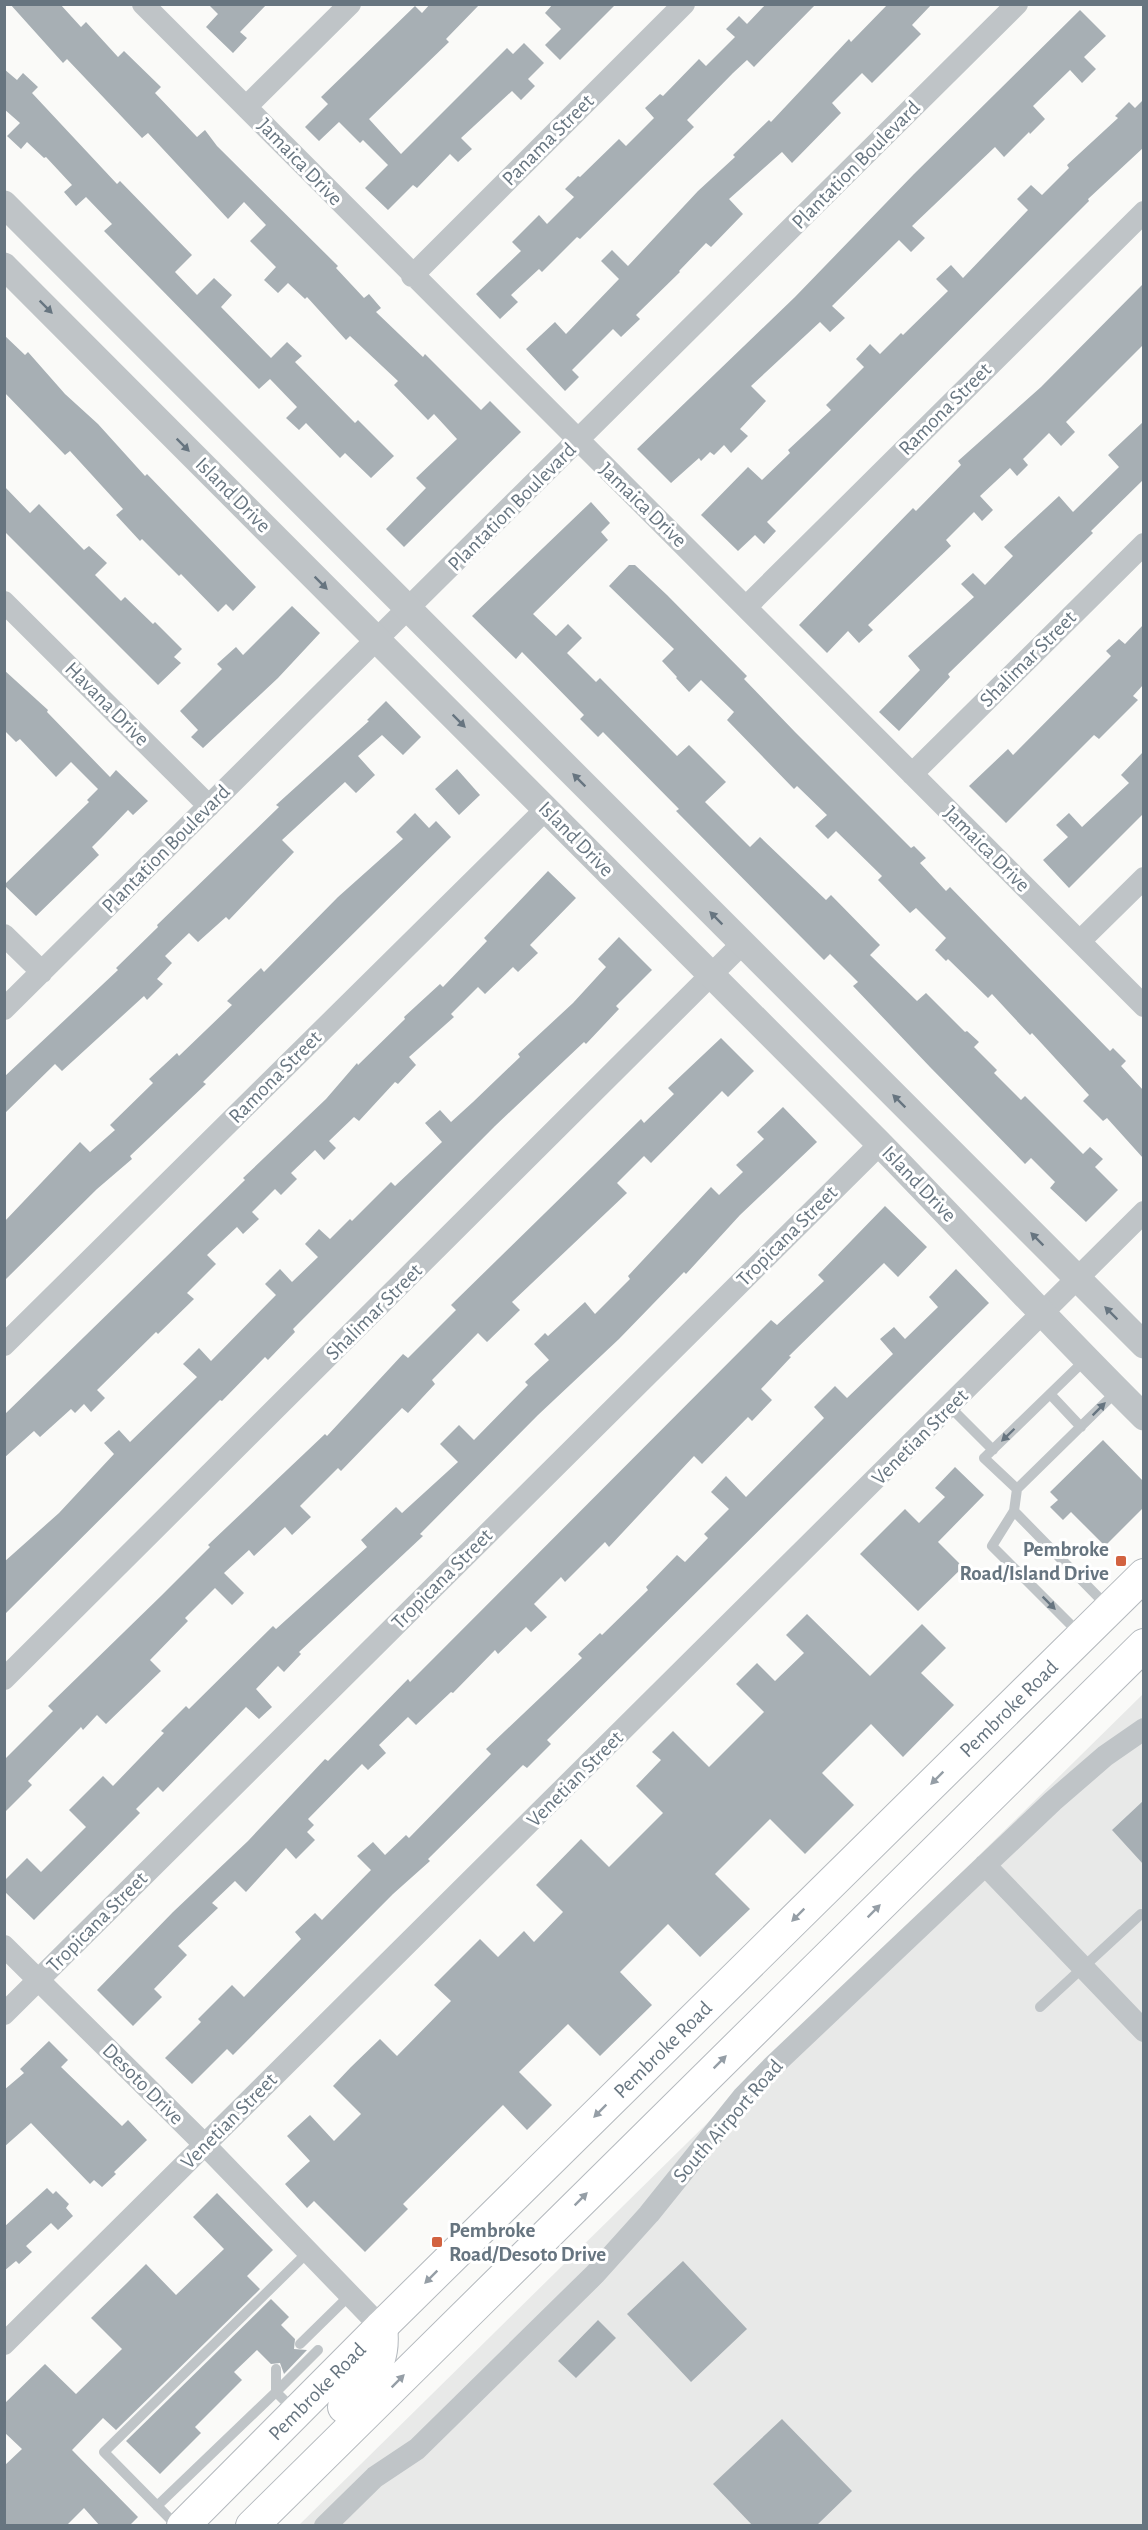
<svg xmlns="http://www.w3.org/2000/svg" width="1148" height="2530" viewBox="0 0 1148 2530" font-family="'Alegreya Sans',sans-serif">
	<style>
		.built { fill: #e8e9e8 }
		.building { fill: #a7afb4 }
		.lines { fill: none; stroke-linecap: round; stroke-linejoin: round }
		.secondary-casing { stroke: #b4b9be; stroke-width: 34 }
		.service { stroke: #bfc4c7; stroke-width: 10 }
		.minor { stroke: #bfc4c7; stroke-width: 22 }
		.tertiary { stroke: #bfc4c7; stroke-width: 27 }
		.secondary { stroke: #fff; stroke-width: 32 }
		.oneway { fill: #677580 }
		.oneway2 { fill: #959ea6 }
		.poi-dot { fill: #d26240; stroke: #fff; stroke-width: 2 }
		.labels { text-anchor: middle; dominant-baseline: central; stroke-width: 6; stroke-linejoin: round; paint-order: stroke }
		.street-label { font-size: 21px; fill: #677580; stroke: #fff }
		.poi-label { font-size: 21px; font-weight: bold; fill: #677580; stroke: #fff; text-anchor: end }
	</style>
	<rect width="100%" height="100%" fill="#fafaf8"/>
	<path class="built" d="M1143,1694V2525H299Z"/>
	<path class="building" d="M10,4H60L81,27L86,22L118,57L124,51L161,87L155,93L197,137L205,130L217,146L338,266L336,268L364,298L369,294L381,308L376,312L423,357L425,354L481,410L490,401L521,432L404,547L386,529L426,488L416,478L457,439L434,414L428,420L394,385L398,381L350,336L346,340L307,297L305,299L288,283L278,293L264,280L276,267L250,241L266,225L244,202L228,219L148,133L142,138L67,59L63,63Z
		M208,4H267L240,32L247,38L233,53L206,27L218,14Z
		M430,4H480L446,39L449,42L369,119L401,154L507,48L513,54L524,43L544,63L528,79L535,86L521,100L512,91L461,138L472,149L458,162L450,154L417,188L413,185L388,210L365,188L388,165L363,140L360,143L339,122L319,141L305,127L328,104L321,97L415,6L422,13Z
		M553,4H616L560,60L545,45L561,29L545,13Z
		M766,4H816L754,67L747,60L733,73L687,120L694,127L580,239L577,237L542,272L539,269L511,295L518,302L500,319L476,294L521,251L512,242L539,215L547,224L574,197L565,189L578,176L580,177L619,139L626,146L654,118L645,108L660,94L663,96L699,59L706,66L735,37L726,29L739,16L747,24Z
		M888,4H932L912,25L921,34L872,83L862,73L832,103L841,113L792,163L782,152L729,199L743,214L711,247L706,243L679,271L680,272L636,315L640,319L621,337L613,329L572,370L579,377L565,391L526,349L555,322L566,334L619,279L601,261L612,250L628,266L698,191L735,157L733,155L769,120L771,122L849,39L851,42Z
		M1080,10L1106,36L1084,57L1096,69L1082,83L1070,70L1033,106L1045,119L1030,134L1029,132L1004,157L995,147L912,226L925,238L911,252L899,240L832,306L845,318L830,332L820,322L751,386L766,401L740,429L748,436L731,453L724,445L714,455L710,452L701,461L699,458L671,483L637,449L795,297L914,174Z
		M4,69L17,80L23,73L38,87L32,93L117,184L120,181L192,255L175,272L197,295L214,278L232,295L221,307L271,358L287,342L302,356L295,362L355,423L358,420L394,456L371,478L345,453L340,458L306,423L299,430L286,418L297,407L270,379L259,389L104,231L112,224L86,197L76,206L64,192L72,185L46,157L44,158L27,142L21,149L7,136L20,123L4,109Z
		M1143,100V148L1088,199L1089,201L767,522L776,531L764,544L755,535L738,551L701,515L748,467L762,480L790,453L788,450L831,410L826,405L864,367L856,359L870,344L880,354L901,333L903,335L948,291L936,279L951,265L963,278L1028,210L1017,199L1031,185L1042,195L1069,168L1067,165L1118,118L1115,116L1129,102L1135,108Z
		M1143,284V345L1066,422L1075,432L1061,446L1049,433L1023,459L1028,465L1017,476L1010,468L980,496L993,510L982,521L974,512L946,540L951,546L868,625L873,630L859,643L848,631L827,653L799,625L913,508L916,511L961,465L958,461L1041,387Z
		M4,335L25,355L28,352L65,394L98,424L145,476L147,474L256,587L233,611L226,604L218,612L181,574L179,576L142,539L140,541L116,515L123,509L70,451L65,455L4,392Z
		M1143,422V480L1091,531L1093,533L948,674L950,677L899,731L879,712L920,670L908,656L974,597L961,584L973,573L985,585L1013,556L1004,547L1059,496L1073,512L1119,467L1108,455Z
		M4,486L30,513L39,504L84,550L89,546L107,563L95,575L121,601L125,597L153,624L155,622L182,649L174,657L181,663L158,685L4,531Z
		M591,502L610,523L601,532L608,540L533,614L556,636L568,624L582,638L567,653L596,682L600,678L677,756L689,745L726,782L705,802L750,847L760,837L826,900L831,895L880,945L870,955L917,1001L926,993L965,1032L967,1031L979,1042L974,1047L997,1070L994,1073L1021,1100L1025,1096L1083,1154L1090,1147L1103,1159L1095,1167L1118,1190L1086,1222L1050,1188L1055,1182L1031,1158L1025,1164L930,1067L853,986L858,982L830,954L824,960L811,947L676,811L679,809L603,732L598,737L580,719L584,715L522,652L516,659L472,616Z
		M629,565H635L667,595L747,676L744,679L795,732L911,848L914,846L926,858L920,863L946,891L950,887L1110,1051L1113,1048L1126,1061L1121,1066L1143,1090V1158L1107,1118L1103,1121L1083,1101L1089,1095L1032,1033L1030,1035L992,994L988,998L948,959L946,961L935,950L946,938L916,908L910,913L878,880L882,876L836,831L828,839L815,826L827,815L797,786L794,789L727,720L734,712L701,680L689,692L676,678L677,677L662,661L674,649L609,586Z
		M292,606L320,633L278,678L203,748L191,737L198,730L180,711L222,669L217,664L236,647L243,655Z
		M1143,625V685L1133,696L1138,700L1099,739L1094,735L1006,823L969,786L1008,749L1013,755L1111,656L1106,651L1119,639L1125,644Z
		M4,670L48,710L47,712L110,777L116,770L148,801L133,815L128,810L103,836L92,847L99,855L36,916L4,885L89,802L87,800L98,789L71,762L56,777L20,739L16,742L4,730Z
		M386,701L421,737L403,755L382,735L358,756L375,775L356,793L345,782L282,840L294,852L229,920L226,917L198,942L189,933L165,956L172,963L157,979L163,984L147,1000L144,996L62,1071L55,1064L4,1114V1077L118,970L116,968L158,927L157,925L279,807L276,805L369,721L367,720Z
		M1143,752V814L1069,888L1043,860L1068,837L1056,825L1069,813L1082,827L1129,783L1121,775Z
		M457,769L480,795L459,815L435,789Z
		M415,813L429,828L436,821L451,837L203,1082L206,1084L130,1156L132,1159L97,1189L4,1281V1222L80,1142L90,1152L115,1130L110,1125L153,1083L149,1079L177,1053L179,1056L232,1005L227,1001L261,968L264,972L338,897L403,839L396,832Z
		M548,871L576,898L530,945L538,953L518,972L513,967L485,994L478,987L451,1014L454,1017L409,1057L416,1065L398,1084L395,1082L359,1121L354,1117L329,1141L336,1148L324,1160L315,1150L291,1173L297,1179L281,1195L275,1189L252,1212L259,1219L243,1234L237,1227L207,1255L216,1264L187,1293L194,1299L158,1334L156,1332L97,1390L105,1398L91,1412L84,1404L75,1413L71,1409L40,1437L34,1431L4,1458V1415L245,1180L243,1178L326,1099L357,1063L358,1065L405,1019L404,1017L440,984L443,987L487,941L484,938Z
		M619,937L652,970L616,1006L619,1009L586,1044L584,1042L495,1126L293,1329L295,1332L268,1360L265,1357L222,1401L220,1400L4,1615V1562L59,1513L114,1454L104,1443L119,1430L130,1442L197,1377L183,1364L199,1348L211,1361L276,1295L265,1284L280,1269L292,1282L318,1257L305,1244L319,1229L330,1239L350,1219L352,1221L391,1182L395,1186L442,1142L425,1123L440,1110L451,1122L473,1102L520,1057L518,1054L573,1003L606,967L598,959Z
		M721,1038L754,1071L728,1097L722,1091L651,1163L644,1156L617,1183L627,1193L512,1302L520,1310L487,1342L478,1333L432,1380L435,1384L408,1413L402,1408L341,1471L338,1468L300,1506L311,1517L292,1535L285,1527L254,1556L249,1550L224,1573L244,1593L232,1605L215,1588L185,1618L188,1621L150,1660L161,1671L106,1724L97,1715L83,1730L81,1727L28,1781L32,1785L4,1813V1760L53,1711L48,1706L162,1595L210,1547L208,1545L325,1434L327,1436L403,1354L408,1358L456,1310L451,1305L641,1119L644,1123L674,1094L668,1088Z
		M783,1107L817,1142L740,1215L686,1274L684,1272L619,1339L538,1415L420,1534L423,1536L299,1652L301,1654L284,1672L278,1666L256,1689L272,1707L259,1719L246,1707L163,1792L158,1787L136,1809L140,1813L34,1920L4,1891V1881L27,1858L41,1872L86,1827L69,1810L103,1776L113,1786L164,1733L161,1731L186,1706L189,1709L273,1626L276,1629L367,1547L361,1540L396,1507L402,1513L458,1462L440,1444L459,1425L474,1440L528,1385L525,1382L549,1360L534,1344L545,1333L548,1336L585,1302L595,1314L630,1279L628,1276L711,1187L719,1195L743,1172L736,1165L764,1139L757,1132Z
		M885,1206L927,1247L898,1277L884,1263L789,1356L791,1357L761,1389L772,1400L752,1421L748,1417L702,1464L694,1456L609,1547L605,1542L565,1582L561,1577L534,1604L547,1617L531,1632L526,1627L498,1654L495,1650L453,1693L451,1692L416,1725L408,1717L379,1745L386,1753L368,1770L362,1764L308,1819L314,1825L307,1832L315,1840L296,1859L286,1848L246,1892L235,1881L212,1903L218,1908L178,1946L187,1955L154,1989L162,1997L133,2026L97,1990L173,1912L248,1841L325,1759L328,1761L408,1679L410,1682L771,1320L777,1325L824,1281L818,1275Z
		M956,1269L989,1303L547,1740L551,1744L527,1768L523,1765L428,1859L430,1861L393,1894L233,2055L227,2049L192,2084L165,2058L201,2022L198,2019L232,1985L244,1997L301,1939L295,1932L315,1913L322,1920L371,1870L357,1856L373,1842L385,1855L406,1835L409,1838L491,1754L486,1749L582,1658L578,1654L600,1633L602,1635L648,1590L646,1587L677,1555L685,1562L708,1538L704,1534L729,1509L711,1492L726,1476L746,1497L824,1418L814,1407L835,1386L847,1398L893,1354L880,1339L894,1327L905,1339L938,1307L929,1297Z
		M1103,1440L1143,1481V1508L1105,1546L1071,1512L1063,1520L1050,1507L1058,1500L1050,1492Z
		M955,1467L984,1495L938,1542L963,1567L918,1611L860,1554L905,1509L919,1523L945,1497L935,1488Z
		M807,1614L870,1676L922,1624L946,1648L921,1673L954,1705L903,1757L871,1724L822,1773L854,1805L805,1854L770,1819L715,1874L750,1909L700,1957L668,1924L620,1972L652,2005L600,2056L568,2024L519,2072L552,2105L527,2130L503,2105L403,2204L408,2209L365,2252L314,2201L307,2208L285,2184L310,2161L287,2136L310,2115L334,2141L361,2114L333,2086L351,2067L380,2039L397,2056L451,2001L434,1985L480,1939L498,1957L524,1931L534,1942L563,1912L536,1885L581,1839L609,1867L663,1813L636,1786L661,1760L652,1752L673,1731L709,1767L764,1712L736,1684L757,1663L775,1681L804,1653L786,1635Z
		M1143,1801V1864L1112,1830Z
		M49,2041L68,2060L61,2067L122,2126L128,2120L147,2140L114,2172L116,2174L102,2187L94,2180L90,2184L31,2123L4,2147V2090L24,2073L20,2069Z
		M47,2188L53,2194L56,2191L69,2204L66,2208L73,2216L58,2230L51,2223L26,2246L32,2252L19,2264L16,2261L4,2271V2227Z
		M217,2193L273,2250L247,2276L260,2289L116,2430L103,2418L72,2450L138,2517L129,2526H100L84,2508L66,2526H4V2466L22,2449L4,2432V2404L45,2364L76,2394L122,2349L91,2318L127,2283L146,2264L176,2295L224,2249L193,2217Z
		M683,2261L747,2329L691,2382L627,2314Z
		M271,2299L289,2317L281,2325L295,2339L294,2349L307,2350L284,2374L280,2363L271,2364L257,2350L234,2372L242,2380L195,2427L201,2433L160,2474L126,2441Z
		M598,2320L616,2338L576,2378L558,2361Z
		M782,2419L852,2491L816,2526H753L713,2484Z"/>
	<g class="lines">
		<g class="secondary-casing">
			<g id="secondary">
				<path d="M344,2407C369,2381 386,2364 381,2327"/>
				<path id="s1" d="M183,2526L381,2327L1144,1575"/>
				<path d="M252,2526L1144,1645"/>
			</g>
		</g>
		<path class="service" d="M1050,1394L1081,1427
			M950,1407L993,1450
			M1017,1489L984,1458L1085,1360
			M1014,1511L1109,1608
			M1079,1633L992,1546L1014,1511L1017,1489L1117,1391
			M1040,2007L1141,1914
			M300,2344L350,2295
			M276,2369V2392
			M276,2392L318,2350
			M157,2506L276,2392L295,2411
			M177,2526L104,2452L308,2252"/>
		<path class="minor" d="M143,4L1144,1006
			M246,107L350,4
			M412,276L684,4
			M4,602L209,806
			M747,606L1144,212
			M912,774L1144,544
			M4,935L42,972
			M1080,941L1144,878
			M4,1009L1017,4
			M4,1345L546,809
			M4,1679L742,944
			M985,1865L1144,2031
			M4,1946L205,2145L381,2327
			M4,2014L880,1144
			M4,2344L1144,1212
			M325,2526L375,2477L417,2449L595,2274L649,2214L743,2097L773,2066L1053,1801L1105,1756L1144,1729"/>
		<path class="tertiary" d="M4,204L1144,1345
			M4,266C295,558 587,849 878,1142C967,1233 1053,1327 1144,1417"/>
		<use href="#secondary" class="secondary"/>
	</g>
	<defs><path id="oneway-solid" d="M-6-.8H1V-3.2L6.5 0L1 3.2V.8H-6Z" transform="scale(1.5)"/></defs>
	<g class="oneway">
		<use href="#oneway-solid" transform="translate(46 307) rotate(45)"/>
		<use href="#oneway-solid" transform="translate(183 445) rotate(45)"/>
		<use href="#oneway-solid" transform="translate(321 583) rotate(45)"/>
		<use href="#oneway-solid" transform="translate(459 721) rotate(45)"/>
		<use href="#oneway-solid" transform="translate(579 780) rotate(-135)"/>
		<use href="#oneway-solid" transform="translate(716 918) rotate(-135)"/>
		<use href="#oneway-solid" transform="translate(899 1101) rotate(-135)"/>
		<use href="#oneway-solid" transform="translate(1037 1239) rotate(-135)"/>
		<use href="#oneway-solid" transform="translate(1111 1313) rotate(-135)"/>
		<use href="#oneway-solid" transform="translate(1099 1409) rotate(-45)"/>
		<use href="#oneway-solid" transform="translate(1008 1435) rotate(136)"/>
		<use href="#oneway-solid" transform="translate(1049 1603) rotate(45)"/>
	</g>
	<g class="oneway2">
		<use href="#oneway-solid" transform="translate(937 1778) rotate(135)"/>
		<use href="#oneway-solid" transform="translate(874 1911) rotate(-45)"/>
		<use href="#oneway-solid" transform="translate(798 1915) rotate(135)"/>
		<use href="#oneway-solid" transform="translate(720 2062) rotate(-45)"/>
		<use href="#oneway-solid" transform="translate(600 2111) rotate(135)"/>
		<use href="#oneway-solid" transform="translate(581 2199) rotate(-45)"/>
		<use href="#oneway-solid" transform="translate(431 2277) rotate(135)"/>
		<use href="#oneway-solid" transform="translate(398 2381) rotate(-45)"/>
	</g>
	<g class="poi-dot">
		<rect x="1115" y="1555" width="12" height="12" rx="3"/>
		<rect x="431" y="2236" width="12" height="12" rx="3"/>
	</g>
	<g class="labels">
		<g class="street-label">
			<text transform="translate(548 140) rotate(-45)">Panama Street</text>
			<text transform="translate(300 162) rotate(46)">Jamaica Drive</text>
			<text transform="translate(856 165) rotate(-45)">Plantation Boulevard</text>
			<text transform="translate(945 409) rotate(-45)">Ramona Street</text>
			<text transform="translate(233 495) rotate(45)">Island Drive</text>
			<text transform="translate(643 505) rotate(44)">Jamaica Drive</text>
			<text transform="translate(512 507) rotate(-45)">Plantation Boulevard</text>
			<text transform="translate(1028 659) rotate(-45)">Shalimar Street</text>
			<text transform="translate(107 704) rotate(45)">Havana Drive</text>
			<text transform="translate(576 839) rotate(45)">Island Drive</text>
			<text transform="translate(166 849) rotate(-45)">Plantation Boulevard</text>
			<text transform="translate(987 849) rotate(45)">Jamaica Drive</text>
			<text transform="translate(275 1077) rotate(-45)">Ramona Street</text>
			<text transform="translate(919 1184) rotate(46)">Island Drive</text>
			<text transform="translate(787 1236) rotate(-45)">Tropicana Street</text>
			<text transform="translate(374 1312) rotate(-45)">Shalimar Street</text>
			<text transform="translate(920 1437) rotate(-45)">Venetian Street</text>
			<text transform="translate(442 1579) rotate(-45)">Tropicana Street</text>
			<text stroke="none"><textPath href="#s1" startOffset="1162">Pembroke Road</textPath></text>
			<text transform="translate(575 1779) rotate(-45)">Venetian Street</text>
			<text transform="translate(97 1922) rotate(-45)">Tropicana Street</text>
			<text stroke="none"><textPath href="#s1" startOffset="676">Pembroke Road</textPath></text>
			<text transform="translate(143 2084) rotate(45)">Desoto Drive</text>
			<text transform="translate(229 2121) rotate(-45)">Venetian Street</text>
			<text transform="translate(728 2121) rotate(-49)">South Airport Road</text>
			<text stroke="none"><textPath href="#s1" startOffset="190">Pembroke Road</textPath></text>
		</g>
		<g class="poi-label">
			<text x="1109" y="1549">Pembroke<tspan x="1109" dy="24">Road/Island Drive</tspan></text>
			<text x="449" y="2230" text-anchor="start">Pembroke<tspan x="449" dy="24">Road/Desoto Drive</tspan></text>
		</g>
	</g>
	<rect width="1148" height="2530" fill="none" stroke="#677580" stroke-width="12"/>
</svg>
